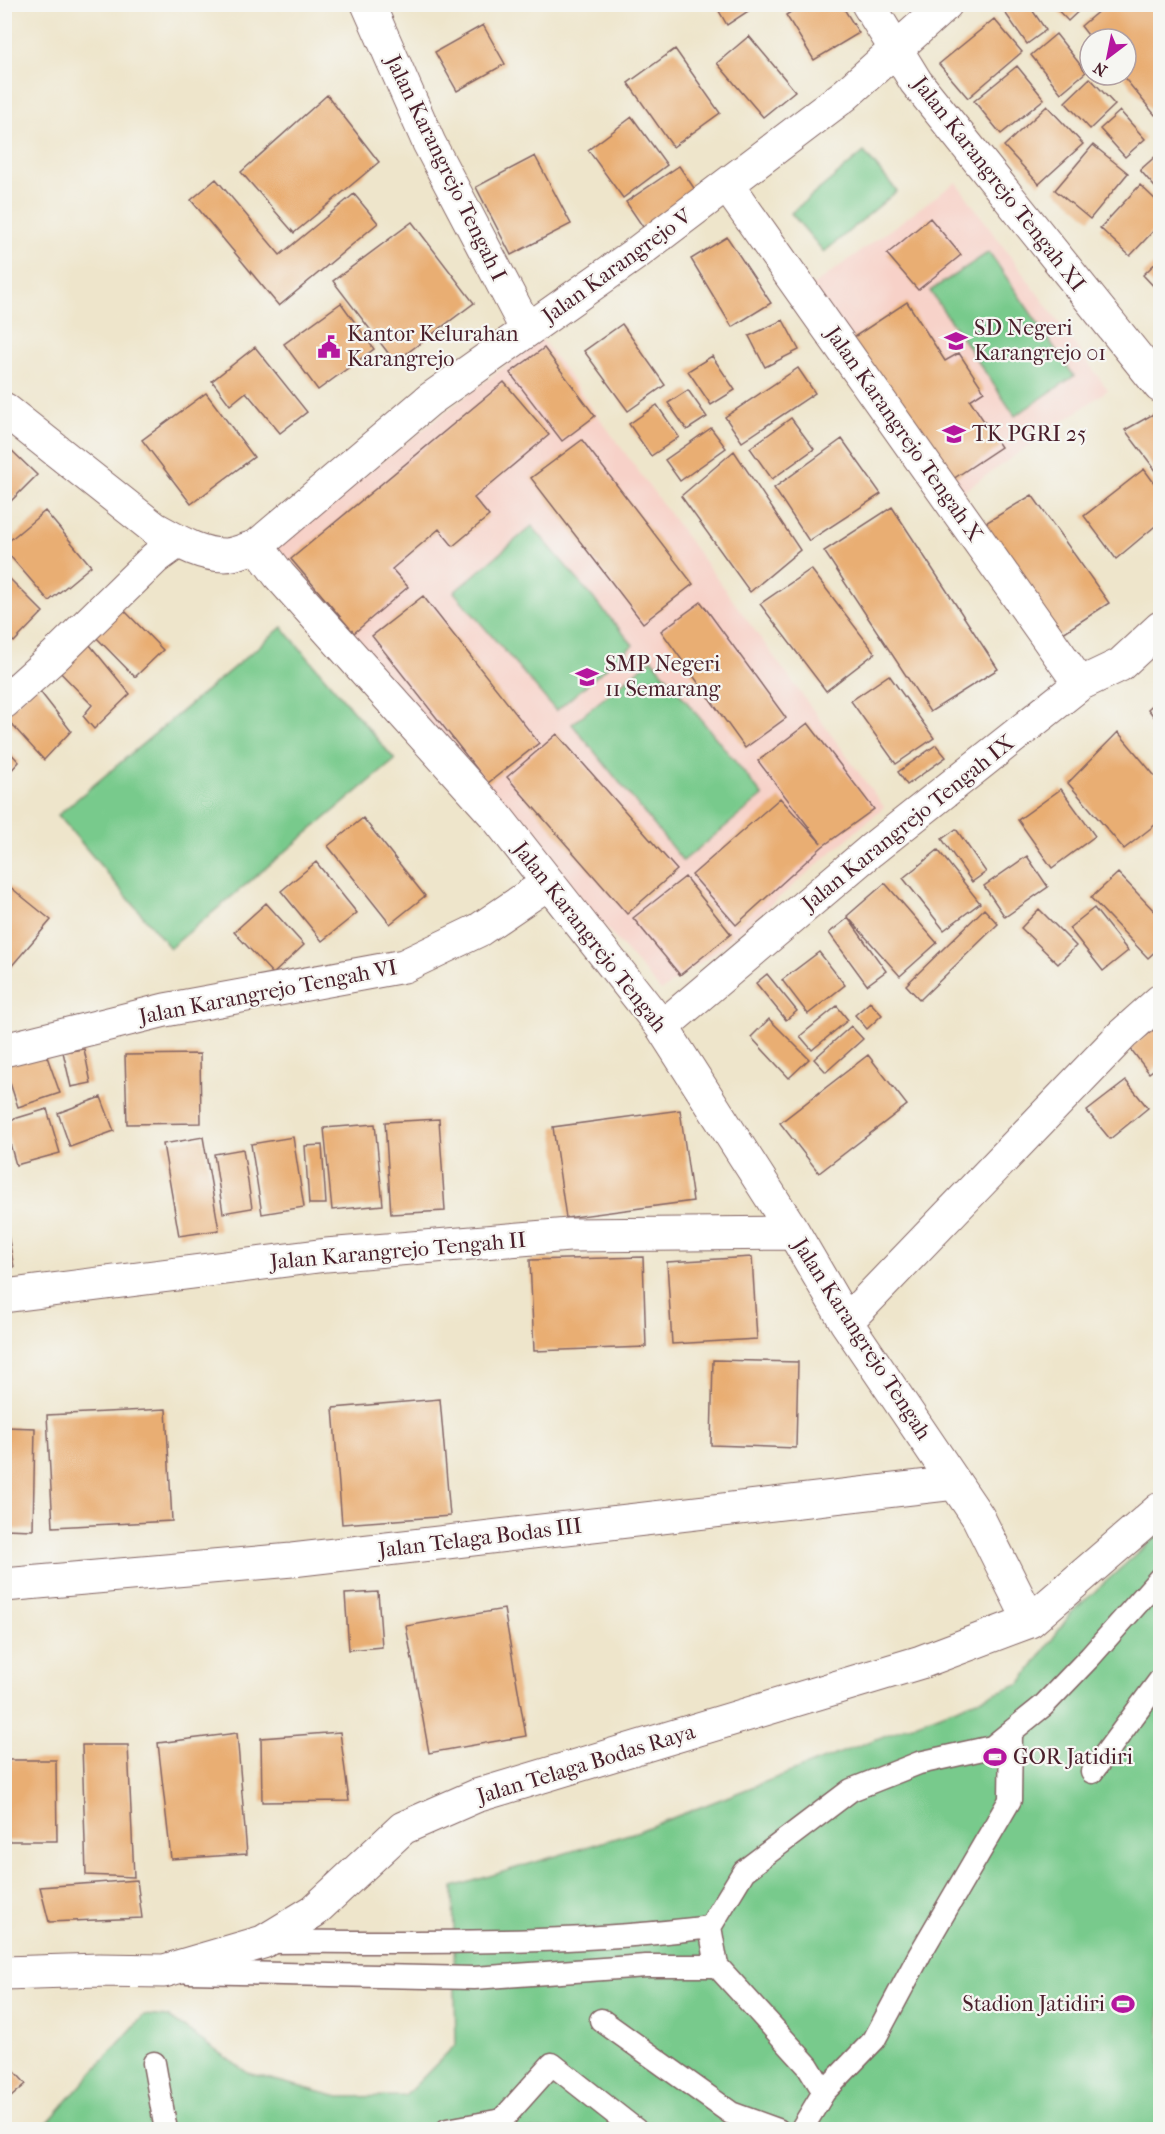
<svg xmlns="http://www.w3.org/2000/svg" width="1165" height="2134" viewBox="0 0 1165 2134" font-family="'IM FELL French Canon',serif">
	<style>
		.built { fill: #f7d1c8 }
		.green { fill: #78ca8c; stroke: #61745c; stroke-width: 1.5 }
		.building { fill: #e9ae73 }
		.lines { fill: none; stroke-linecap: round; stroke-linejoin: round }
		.service-casing { stroke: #836463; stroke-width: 25 }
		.minor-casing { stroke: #836463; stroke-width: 35 }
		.service { stroke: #fff; stroke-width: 22 }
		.minor { stroke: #fff; stroke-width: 33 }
		.labels { text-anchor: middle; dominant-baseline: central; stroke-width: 4.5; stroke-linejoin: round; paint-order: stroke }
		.street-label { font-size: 22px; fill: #4a1f2b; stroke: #f6f6f2 }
		.poi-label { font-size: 22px; fill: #4a1f2b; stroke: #f6f6f2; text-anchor: start }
	</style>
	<rect width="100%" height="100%" fill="#f6f6f2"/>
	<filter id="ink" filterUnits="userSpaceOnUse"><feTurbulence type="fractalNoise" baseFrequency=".0167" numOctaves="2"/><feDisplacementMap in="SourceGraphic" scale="12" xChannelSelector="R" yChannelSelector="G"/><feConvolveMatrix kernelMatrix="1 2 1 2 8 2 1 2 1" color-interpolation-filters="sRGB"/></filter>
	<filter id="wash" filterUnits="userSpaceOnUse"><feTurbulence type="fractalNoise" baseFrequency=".008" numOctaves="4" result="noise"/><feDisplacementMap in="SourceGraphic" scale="24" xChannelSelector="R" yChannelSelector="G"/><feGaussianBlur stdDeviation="1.35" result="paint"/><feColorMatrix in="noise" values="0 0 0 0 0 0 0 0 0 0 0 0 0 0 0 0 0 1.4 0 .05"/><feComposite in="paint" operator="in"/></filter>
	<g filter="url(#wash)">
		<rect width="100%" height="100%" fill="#eee5cb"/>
		<path class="built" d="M956,182L1108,390L954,498L804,292Z
			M541,338L884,807L718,950L661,991L272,547Z"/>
		<path class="green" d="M864,152L897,191L824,252L791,213Z
			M989,252L1074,376L1015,416L930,291Z
			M532,526L633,645L556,711L454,592Z
			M282,627L395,760L170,948L58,815Z
			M652,659L763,796L683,861L572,724Z
			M1160,1533V2129L41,2130L144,2015L168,2017L248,2073L339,2097L405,2096L456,2044L453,1887L636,1832L1021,1683L1071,1613Z"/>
		<g id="blocks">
			<path class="building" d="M715,4H759L727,25Z
				M803,4H841L859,33L814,60L786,15Z
				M999,4H1028L1046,30L1027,44Z
				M1052,4H1086L1068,21Z
				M1107,4H1160V111L1155,115L1122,75H1126V39H1091L1081,26Z
				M994,19L1022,52L968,98L939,64Z
				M483,25L505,64L457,91L435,52Z
				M1056,34L1086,72L1061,93L1031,55Z
				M749,36L795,91L763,117L717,63Z
				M675,49L720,113L673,147L628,83Z
				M1017,66L1044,99L1001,134L974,101Z
				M1090,78L1115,105L1090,129L1065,102Z
				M327,95L379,162L294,233L241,172Z
				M1047,106L1083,144L1039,184L1004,146Z
				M1120,111L1145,139L1125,157L1100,129Z
				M632,117L667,165L623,198L588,150Z
				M1093,145L1128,173L1090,219L1055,190Z
				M1157,155L1160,160V193L1140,170Z
				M535,156L571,224L511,255L476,187Z
				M679,166L698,194L645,230L626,202Z
				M216,179L280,255L354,194L378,223L279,306L191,200Z
				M1140,185L1160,204V224L1130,256L1100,228Z
				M930,218L961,255L918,290L887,254Z
				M412,222L474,303L395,362L333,281Z
				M727,237L771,303L732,327L691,259Z
				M1160,259V293L1143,275Z
				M907,302L945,361L959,353L984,391L970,400L1001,447L947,483L851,339Z
				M341,303L374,349L318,390L284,344Z
				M783,320L799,350L765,367L749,336Z
				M622,324L665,385L628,411L584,351Z
				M255,347L307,412L280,433L246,392L230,405L212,381Z
				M544,348L595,416L562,441L510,373Z
				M712,356L735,390L711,405L688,371Z
				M798,368L815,393L742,442L725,417Z
				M504,382L549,435L474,498L489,516L453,546L439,529L392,569L408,587L354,633L291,559Z
				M688,390L707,417L687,430L668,403Z
				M206,393L254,457L191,504L142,440Z
				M657,405L679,437L651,456L629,424Z
				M1157,412L1160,416V476L1125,430Z
				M791,418L814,449L772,479L750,448Z
				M711,428L726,448L680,481L665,460Z
				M842,439L881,494L809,541L774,488Z
				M582,440L693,584L643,623L531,478Z
				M4,443L37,475L8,504L4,501Z
				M734,451L800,550L750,592L681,496Z
				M1144,469L1160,491V522L1116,559L1084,516Z
				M1032,495L1109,603L1054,639L979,527Z
				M892,507L998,669L930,712L824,551Z
				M45,511L91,566L49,601L4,549V545Z
				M811,569L875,653L826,691L760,604Z
				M4,573L43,612L14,642L4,633Z
				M423,596L539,743L488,783L372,636Z
				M701,602L786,718L745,748L661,631Z
				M120,606L163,650L135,677L92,633Z
				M85,639L130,694L94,729L83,716L92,705L55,667Z
				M889,675L934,738L896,764L851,701Z
				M35,685L71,731L44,760L4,716Z
				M1160,698V724L1148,709Z
				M808,723L874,809L823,846L736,925L692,875L780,798L821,843L758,761Z
				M1118,732L1160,782V821L1124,849L1068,783Z
				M557,734L677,870L627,914L507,777Z
				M936,745L946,757L907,785L898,772Z
				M4,746L19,762L4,778Z
				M1061,789L1095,836L1052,868L1018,820Z
				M363,818L425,896L390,924L328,846Z
				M956,829L986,872L972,882L942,839Z
				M938,850L980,903L944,930L903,878Z
				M1027,856L1048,887L1005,917L984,886Z
				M316,862L357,913L322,941L281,891Z
				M1118,873L1160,917V947L1148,958L1091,898Z
				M685,877L731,934L680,975L633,918Z
				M4,882L51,920L4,975Z
				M885,883L937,943L900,976L847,916Z
				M266,903L304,945L273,974L234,932Z
				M1094,908L1128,951L1103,971L1069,928Z
				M984,909L998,924L920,1000L906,985Z
				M1039,909L1076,946L1058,964L1021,928Z
				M848,918L886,971L867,985L829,933Z
				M819,952L845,985L808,1014L782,980Z
				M767,974L797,1011L786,1020L756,983Z
				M870,1002L882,1015L867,1029L855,1015Z
				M837,1006L848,1020L812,1050L800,1036Z
				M769,1019L809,1059L789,1078L751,1037Z
				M1160,1025V1065L1149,1073L1130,1048Z
				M851,1026L863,1039L826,1072L814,1059Z
				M84,1049L91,1083L71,1087L63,1052Z
				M45,1051L60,1093L18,1107L4,1065Z
				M200,1054L201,1123L127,1124L125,1055Z
				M868,1055L907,1105L819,1173L780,1123Z
				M1126,1081L1148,1108L1110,1139L1087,1111Z
				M101,1097L114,1131L70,1147L58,1113Z
				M47,1109L60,1153L16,1165L4,1122Z
				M680,1110L693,1201L566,1218L553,1127Z
				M439,1119L445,1211L391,1214L385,1122Z
				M375,1124L383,1205L332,1210L324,1128Z
				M203,1137L219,1230L179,1236L163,1144Z
				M293,1137L304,1207L262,1214L251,1144Z
				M322,1145L326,1204H309L305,1146Z
				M243,1149L252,1208L223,1213L214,1154Z
				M8,1235L14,1267L4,1268V1236Z
				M643,1257L646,1347L534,1351L530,1260Z
				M752,1257L757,1339L672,1344L667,1262Z
				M713,1360L798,1362L796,1448L711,1445Z
				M440,1399L450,1516L342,1524L333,1408Z
				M166,1409L172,1521L53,1527L47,1415Z
				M4,1427L35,1428L33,1530L4,1529Z
				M378,1592L382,1647L349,1650L345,1594Z
				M504,1609L526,1736L429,1753L406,1626Z
				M340,1732L349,1801L262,1802L261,1738Z
				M237,1733L247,1854L171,1859L158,1743Z
				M82,1745H128L134,1877L86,1875Z
				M4,1760H56L57,1841H4Z
				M137,1880L142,1918L49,1922L40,1887Z
				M4,2060L26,2084L4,2103Z"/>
		</g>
	</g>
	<g filter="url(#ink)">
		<use href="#blocks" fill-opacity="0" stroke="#836463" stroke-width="1.5"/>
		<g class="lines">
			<g class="service-casing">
				<path id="service" d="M1092,1772L1160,1680
					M265,1942C414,1941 563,1946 710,1927
					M188,1972L474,1978L646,1966H717
					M601,2020L731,2113L778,2130
					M154,2063L166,2130
					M824,2092L808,2066L717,1966L710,1927L744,1871L851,1790L919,1763L992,1747L1043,1706L1090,1657L1160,1578
					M447,2130L502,2120L552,2064L636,2130
					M801,2130L824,2092L874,2040L920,1954L1010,1800L1011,1732"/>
			</g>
			<g class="minor-casing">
				<path id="minor" d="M368,4L429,143L527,330
					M868,4L916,82L1160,386
					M727,185L1080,684
					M4,409L154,528C176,540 199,555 225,555C235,555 247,549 257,546L279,575L358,663L495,815L662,1027L794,1233L846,1322L978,1517L1030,1621
					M257,546L429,400L638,252L845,95L946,4
					M4,702L55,656L155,558L177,542
					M662,1027L870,851L1080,684L1120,665L1160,628
					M4,1050L165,1010L404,966L479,930L548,883
					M4,1296L326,1255L569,1235L794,1233
					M846,1322L1122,1035L1160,1001
					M4,1585L292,1560L955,1483
					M4,1973L99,1970L164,1971L263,1942L314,1911L403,1828L476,1796L921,1662L1030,1621L1160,1509"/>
			</g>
			<use href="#service" class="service"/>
			<use href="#minor" class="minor"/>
		</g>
	</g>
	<defs>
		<g id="school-bare" transform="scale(1.8)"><path d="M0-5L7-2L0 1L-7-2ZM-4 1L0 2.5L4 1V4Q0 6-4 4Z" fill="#b5179e" stroke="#f6f6f2" stroke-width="2.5" paint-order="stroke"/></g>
		<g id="civic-bare" transform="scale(1.8)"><path d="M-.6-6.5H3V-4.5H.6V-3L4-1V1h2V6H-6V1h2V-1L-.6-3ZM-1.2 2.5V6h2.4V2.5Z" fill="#b5179e" stroke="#f6f6f2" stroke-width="2.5" paint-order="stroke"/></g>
		<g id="stadium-bare" transform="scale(1.8)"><path d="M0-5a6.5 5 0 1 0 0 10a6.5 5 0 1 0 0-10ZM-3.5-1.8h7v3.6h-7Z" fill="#b5179e" stroke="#f6f6f2" stroke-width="2.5" paint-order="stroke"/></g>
	</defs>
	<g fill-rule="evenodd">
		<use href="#school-bare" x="956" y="341"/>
		<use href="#civic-bare" x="329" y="347"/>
		<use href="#school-bare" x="954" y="434"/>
		<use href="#school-bare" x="587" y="677"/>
		<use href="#stadium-bare" x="995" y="1757"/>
		<use href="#stadium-bare" x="1123" y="2004"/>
	</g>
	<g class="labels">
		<g class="street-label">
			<text transform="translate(446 168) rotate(64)">Jalan Karangrejo Tengah I</text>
			<text transform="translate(999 184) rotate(52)">Jalan Karangrejo Tengah XI</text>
			<text transform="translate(617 266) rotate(-36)">Jalan Karangrejo V</text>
			<text transform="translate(904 434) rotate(55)">Jalan Karangrejo Tengah X</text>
			<text transform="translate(908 823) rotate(-39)">Jalan Karangrejo Tengah IX</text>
			<text transform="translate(590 937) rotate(52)">Jalan Karangrejo Tengah</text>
			<text transform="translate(268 992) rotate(-11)">Jalan Karangrejo Tengah VI</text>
			<text transform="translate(398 1251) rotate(-5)">Jalan Karangrejo Tengah II</text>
			<text transform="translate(862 1339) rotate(57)">Jalan Karangrejo Tengah</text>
			<text transform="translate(480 1538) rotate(-7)">Jalan Telaga Bodas III</text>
			<text transform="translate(586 1764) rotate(-17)">Jalan Telaga Bodas Raya</text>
		</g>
		<g class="poi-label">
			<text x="974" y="328">SD Negeri<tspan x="974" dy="25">Karangrejo 01</tspan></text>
			<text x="347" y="334">Kantor Kelurahan<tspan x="347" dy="25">Karangrejo</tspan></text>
			<text x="972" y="434">TK PGRI 25</text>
			<text x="605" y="664">SMP Negeri<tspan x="605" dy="25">11 Semarang</tspan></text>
			<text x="1013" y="1757">GOR Jatidiri</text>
			<text x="1105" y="2004" text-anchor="end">Stadion Jatidiri</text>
		</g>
	</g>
	<rect width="1165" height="2134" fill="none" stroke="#f6f6f2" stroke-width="24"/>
	<g transform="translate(1108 57) rotate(212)"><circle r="28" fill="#f6f6f2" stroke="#b1a0a2" stroke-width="1.5"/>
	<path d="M0-4.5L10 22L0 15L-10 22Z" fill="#b5179e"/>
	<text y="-9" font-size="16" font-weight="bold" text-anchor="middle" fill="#4a1f2b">N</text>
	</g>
</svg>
